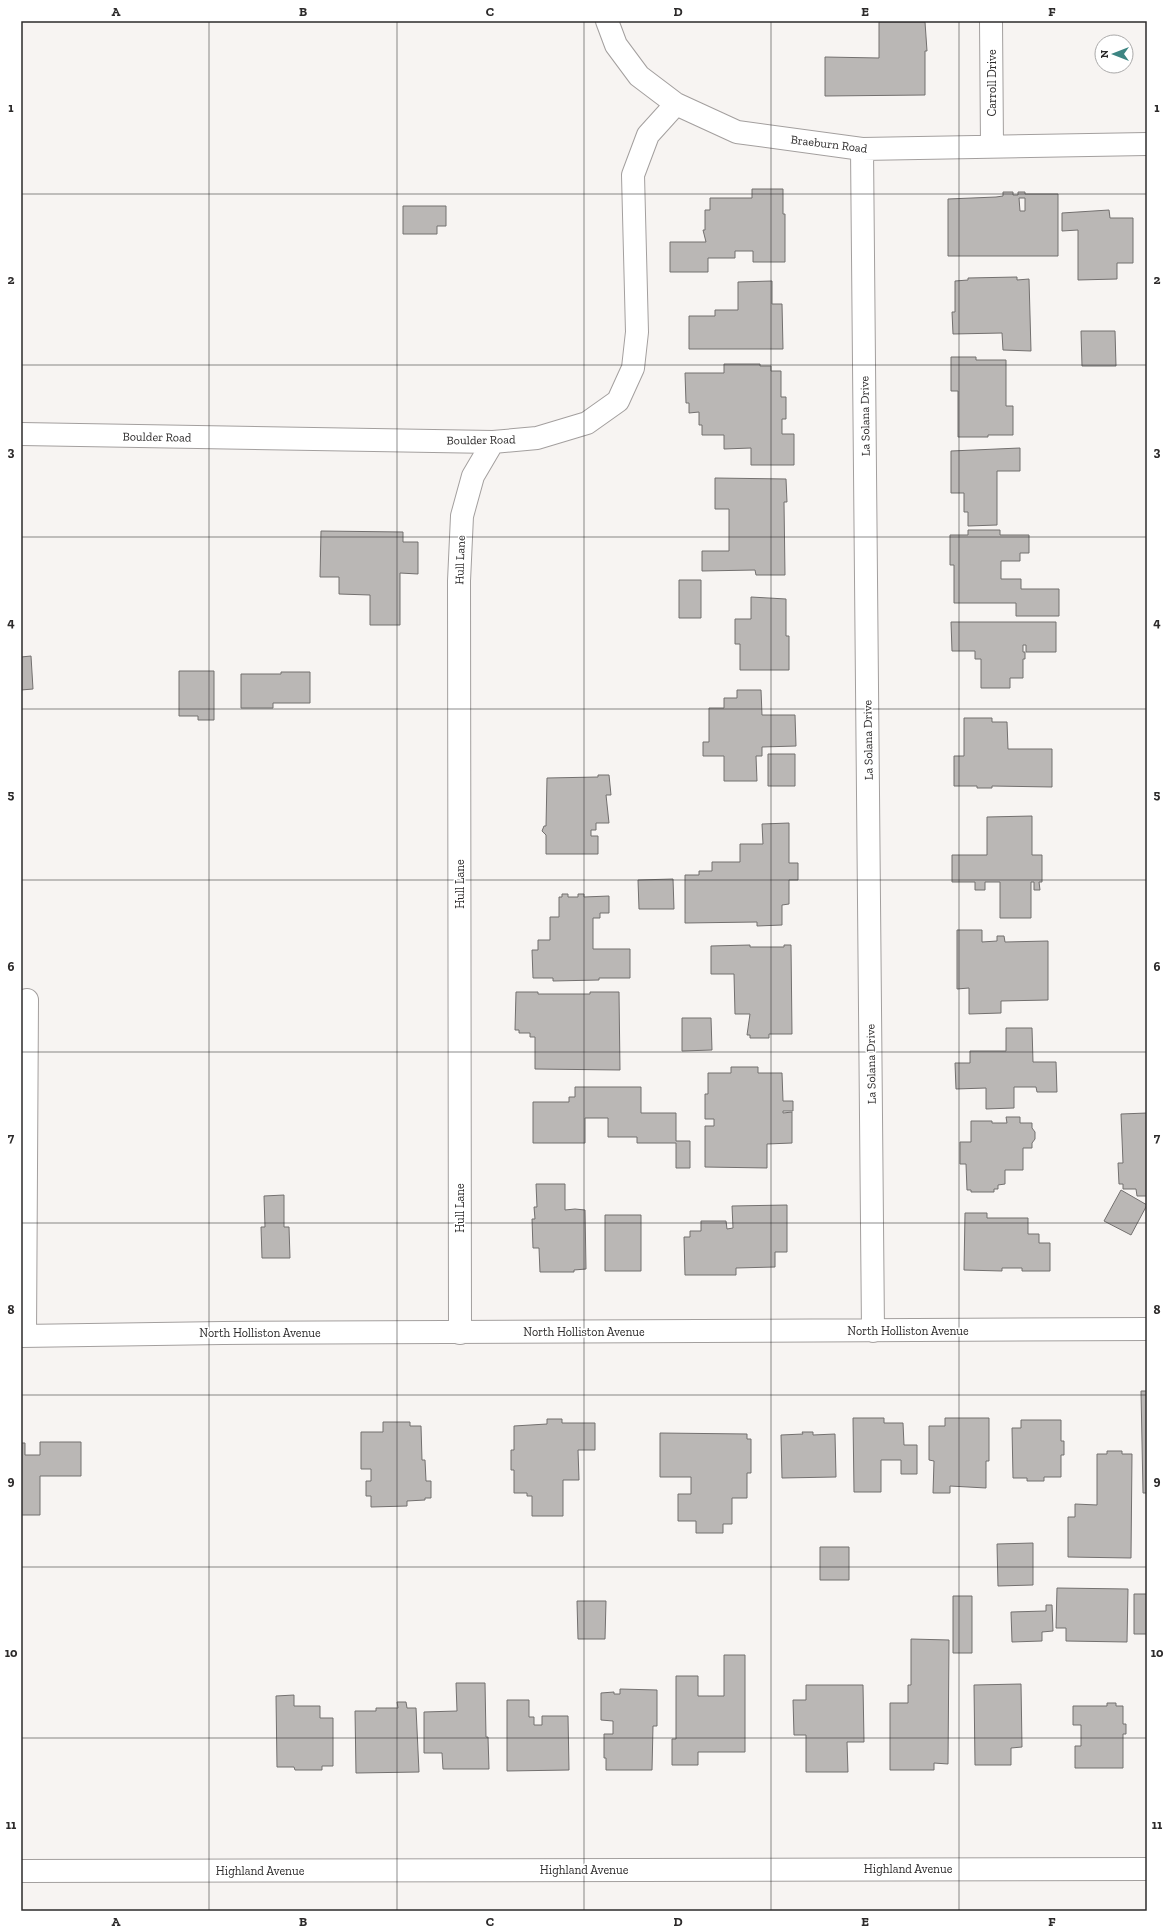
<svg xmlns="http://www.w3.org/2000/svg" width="1168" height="1932" viewBox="0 0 1168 1932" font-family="'Zilla Slab',serif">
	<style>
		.building { fill: #bab7b5; stroke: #73706f; fill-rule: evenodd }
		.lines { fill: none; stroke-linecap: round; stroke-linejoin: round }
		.street-casing { stroke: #a39f9e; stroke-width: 24 }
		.street { stroke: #fff; stroke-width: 22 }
		.grid { fill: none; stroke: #2d2b2b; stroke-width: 1; stroke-opacity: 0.55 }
		.labels { text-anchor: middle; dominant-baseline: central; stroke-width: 3; stroke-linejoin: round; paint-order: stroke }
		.street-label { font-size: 12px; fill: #2d2b2b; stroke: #fff }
		.neatline { fill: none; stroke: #2d2b2b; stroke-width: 1.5 }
		.grid-label { font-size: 13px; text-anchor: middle; font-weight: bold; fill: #2d2b2b }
	</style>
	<rect width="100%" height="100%" fill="#f7f4f2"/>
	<path class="building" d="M879,22H925L927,51H925V95L825,96V57L879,58Z
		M752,189H783V214H785V262H753V251H735V258H708V272H670V242H706L703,230H705V210H710V198H752Z
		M1003,192H1013V195H1018V192H1025V194H1058V256H948V199L996,197L1003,196ZM1019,198H1025V211H1020Z
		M403,206H446V226H437V234H403Z
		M1109,210L1110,218H1133V263H1117V279L1078,280V230L1062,231V213Z
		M1017,277V280L1029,279L1031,351L1003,350L1002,333L953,334L952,312H955V281L968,280V278Z
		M772,281V304H782L783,349H689V316H715V310H738V282Z
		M1081,331H1115L1116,366H1082Z
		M951,357H976V360H1006V406H1013V435H988V437H958V391H951Z
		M724,364H760V366H771V371H781V397H786V419H782V434H794V465H751V448L724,449V435H702V425H699V412L689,413V403H686L685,373H724Z
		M1020,448V471H997V525L968,526V512H964V493H951V451Z
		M715,478L786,479L787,502H784L785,575H756L755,570L702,571V551H729V509H715Z
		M968,530H1000V535H1029V553H1020V561H1001V579H1021V589H1059V616H1016V603H954V565H950V535H968Z
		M321,531L403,532V542H418V574L400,573V625H370V595L339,594V577H320Z
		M679,580H701V618H679Z
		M751,597L786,599V636H789V670H740V644H735V619H751Z
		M951,622H1056V652H1026V645H1023V652H1025V659H1023V678H1010V688H981V659H975V651H952Z
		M31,656L33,689L21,690V657Z
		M179,671H214V720H198V716H179Z
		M281,672H310V703H273V708H241V674H281Z
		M737,690H761L762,715H795L796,746L762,747V756H756L757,781H724V756H703V742H709V708H724V698H737Z
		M964,718H992V722H1007L1008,749H1052V787L992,786V788H977V786H954V756H964Z
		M768,754H795V786H768Z
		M598,775H609L611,795H606L609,823H596V830H591V836H598V854H546V835L542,831L544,826H546L547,778L598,777Z
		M1032,816V855H1042V882H1039L1040,890H1034V882H1031V918H1000V882H985V890H975V882H952V855H987V817Z
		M789,823V863H798V880H789V904L782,905V925L757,926V922L685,923V875H699V871H712V862H740V844H763L762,824Z
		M673,879L674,909H639L638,880Z
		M562,894H568V897H578V894H584V897L609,896V913H600V918H593V949H630V978H599V980L553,981V978H533L532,950H538V940H550V917H559V897H562Z
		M957,930H982V942L997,941V936H1004L1005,942L1048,941V1000L1001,1001V1013L969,1014V988L957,989Z
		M750,945V947H784V945H791L792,1034H769V1038H750V1035H747L750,1014H735L734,974H711V946Z
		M516,992H538V994H590V992H619L620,1070L535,1069V1037H530V1033H519V1030H515Z
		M682,1018H711L712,1050L682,1051Z
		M1006,1028H1032L1033,1062H1056L1057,1092H1037L1036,1087H1014V1108L986,1109V1088L956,1089L955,1063H970V1051H1006Z
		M731,1067H758V1073H782L783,1101H793V1111H783V1113L792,1112V1143L767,1144V1168L705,1167V1126H714V1119H705V1094H708V1073H731Z
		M575,1087H641V1113H676V1141H690V1168H676V1143H637V1137H608V1118H585V1143H533V1102H569V1097H575Z
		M1147,1113V1196H1137L1136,1189H1123V1184H1119L1118,1163H1123L1121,1114Z
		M1006,1117H1020V1123H1032V1128L1035,1132V1139L1032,1143V1148H1023V1170H1005V1184L998,1185V1189H994V1192H971V1190H967L966,1164H960V1142H971V1121H992V1123H1007Z
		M536,1184H565V1210L575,1209L585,1210L586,1269L574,1270V1272H540L539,1248H533L532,1219H535L534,1207H537Z
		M1121,1190L1147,1205L1131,1235L1104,1221Z
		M284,1195V1227H289L290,1258H262L261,1227H265L264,1196Z
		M787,1205V1252H775V1267L736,1268V1275H685L684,1237H690V1231H701V1221H726L727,1229L733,1228L732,1206Z
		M965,1213H987V1218H1028V1234H1039V1243H1050V1271H1022V1268H1002V1271L964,1270Z
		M605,1215H641V1271H605Z
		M1141,1391H1147V1493H1143Z
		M853,1418H884V1423H903L904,1445H917V1474H901V1460H881V1492H854Z
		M945,1418H989V1461H986V1488L950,1486V1493H933L934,1461L929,1460V1426H945Z
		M547,1419H562V1423H595V1450H578L579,1480H563V1516H532V1496H527V1493H514V1470H511V1450H514V1426L547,1424Z
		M1021,1420H1061V1441H1064V1455H1061V1477H1044V1481H1027V1478H1013L1012,1428H1021Z
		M383,1422H410V1426H421L422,1460H425L426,1481H431V1498H425V1500L407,1501V1506L371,1507V1496H366V1481H371V1469H361V1432H383Z
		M802,1432H813V1435L835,1434L836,1477L782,1478L781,1435L803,1434Z
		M660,1433L747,1434V1439H751V1473H747V1498H732V1524H723V1533H696V1521H678V1494H691V1477H660Z
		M40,1442H81V1476H40V1515H21V1443H25V1455H40Z
		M1107,1451H1122V1454H1132L1131,1558L1068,1557V1517H1075V1504L1097,1505V1454H1107Z
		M1033,1543V1585L998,1586L997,1544Z
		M820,1547H849V1580H820Z
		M1057,1588L1128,1589L1127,1642L1066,1641V1628H1056Z
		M1134,1594H1147V1634H1134Z
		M953,1596H972V1653H953Z
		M577,1601H606L605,1639H578Z
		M1046,1605H1052L1053,1631L1042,1632V1641L1012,1642L1011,1612L1046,1611Z
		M911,1639L949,1640L948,1764L934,1763V1770H890V1703H908V1685H911Z
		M724,1655H745V1752H698V1765H672V1739H676V1676H698V1696H724Z
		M456,1683H485L486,1737H488L489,1769H443L442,1753H424V1712L457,1711Z
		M1021,1684L1022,1747L1011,1748V1765H975L974,1685Z
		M806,1685H863L864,1742H847L848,1772H806V1735H794L793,1700H806Z
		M620,1689L657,1690V1726H653L652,1770H606V1758H604V1734H613V1721L601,1720V1693L614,1692V1694H620Z
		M294,1695V1706H320V1718H333V1766H322V1770H295L294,1767H277L276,1696Z
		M507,1700H529V1717H534V1725H542V1716H568L569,1770L507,1771Z
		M397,1702H406L407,1708H416L419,1772L356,1773L355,1711H376V1708H398Z
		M1107,1703H1116V1706H1123V1724H1126V1734H1123V1768H1075V1746H1081V1725H1073V1706H1107Z"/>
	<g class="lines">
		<g class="street-casing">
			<path id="street" d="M607,21L616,45L639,76L676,104L737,132L862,149L1147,144
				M991,21L992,146
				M862,149L873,1331
				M21,434L493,442L537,438L587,423L618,401L633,368L637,332L633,175L648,135L676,104
				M460,1333L459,581L462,516L473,476L493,442
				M21,1336L223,1333L1147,1329
				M25,1336L27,1000
				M21,1871L1147,1869"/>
		</g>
		<use href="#street" class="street"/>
	</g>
	<path class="grid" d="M209,21V1911M397,21V1911M584,21V1911M771,21V1911M959,21V1911M21,194H1147M21,365H1147M21,537H1147M21,709H1147M21,880H1147M21,1052H1147M21,1223H1147M21,1395H1147M21,1567H1147M21,1738H1147"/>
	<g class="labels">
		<g class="street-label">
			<text transform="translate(992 83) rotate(-90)">Carroll Drive</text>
			<text transform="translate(829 144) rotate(7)">Braeburn Road</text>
			<text transform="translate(865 416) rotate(-91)">La Solana Drive</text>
			<text transform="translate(157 437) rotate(1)">Boulder Road</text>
			<text transform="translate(481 440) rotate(-1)">Boulder Road</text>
			<text transform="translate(460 560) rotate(-88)">Hull Lane</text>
			<text transform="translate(868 740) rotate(-91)">La Solana Drive</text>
			<text transform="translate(460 884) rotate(-90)">Hull Lane</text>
			<text transform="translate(871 1064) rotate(-91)">La Solana Drive</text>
			<text transform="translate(460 1208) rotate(-90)">Hull Lane</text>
			<text x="908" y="1331">North Holliston Avenue</text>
			<text x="584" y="1332">North Holliston Avenue</text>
			<text x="260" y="1333">North Holliston Avenue</text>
			<text x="908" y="1869">Highland Avenue</text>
			<text x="584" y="1870">Highland Avenue</text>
			<text x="260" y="1871">Highland Avenue</text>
		</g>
	</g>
	<rect width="1168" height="1932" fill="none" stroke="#ffffff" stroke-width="44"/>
	<g transform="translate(1114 54) rotate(270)"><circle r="19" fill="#ffffff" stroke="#abaaaa"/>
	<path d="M0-3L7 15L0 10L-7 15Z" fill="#3d8582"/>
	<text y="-6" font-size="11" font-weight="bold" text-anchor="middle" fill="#2d2b2b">N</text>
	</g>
	<rect x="22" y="22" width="1124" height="1888" class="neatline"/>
	<g class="grid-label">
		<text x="116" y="16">A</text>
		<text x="303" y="16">B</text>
		<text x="490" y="16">C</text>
		<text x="678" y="16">D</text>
		<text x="865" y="16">E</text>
		<text x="1052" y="16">F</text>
		<text x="11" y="112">1</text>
		<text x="1157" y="112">1</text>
		<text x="11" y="284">2</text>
		<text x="1157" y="284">2</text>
		<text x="11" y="456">3</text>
		<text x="1157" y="456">3</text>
		<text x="11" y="627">4</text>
		<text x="1157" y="627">4</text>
		<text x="11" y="799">5</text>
		<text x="1157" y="799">5</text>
		<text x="11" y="971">6</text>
		<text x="1157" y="971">6</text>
		<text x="11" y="1142">7</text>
		<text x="1157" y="1142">7</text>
		<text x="11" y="1314">8</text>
		<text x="1157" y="1314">8</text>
		<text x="11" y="1485">9</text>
		<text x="1157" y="1485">9</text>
		<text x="11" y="1657">10</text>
		<text x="1157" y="1657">10</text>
		<text x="11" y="1829">11</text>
		<text x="1157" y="1829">11</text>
		<text x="116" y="1926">A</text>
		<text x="303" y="1926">B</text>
		<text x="490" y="1926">C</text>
		<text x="678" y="1926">D</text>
		<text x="865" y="1926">E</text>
		<text x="1052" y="1926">F</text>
	</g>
</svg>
